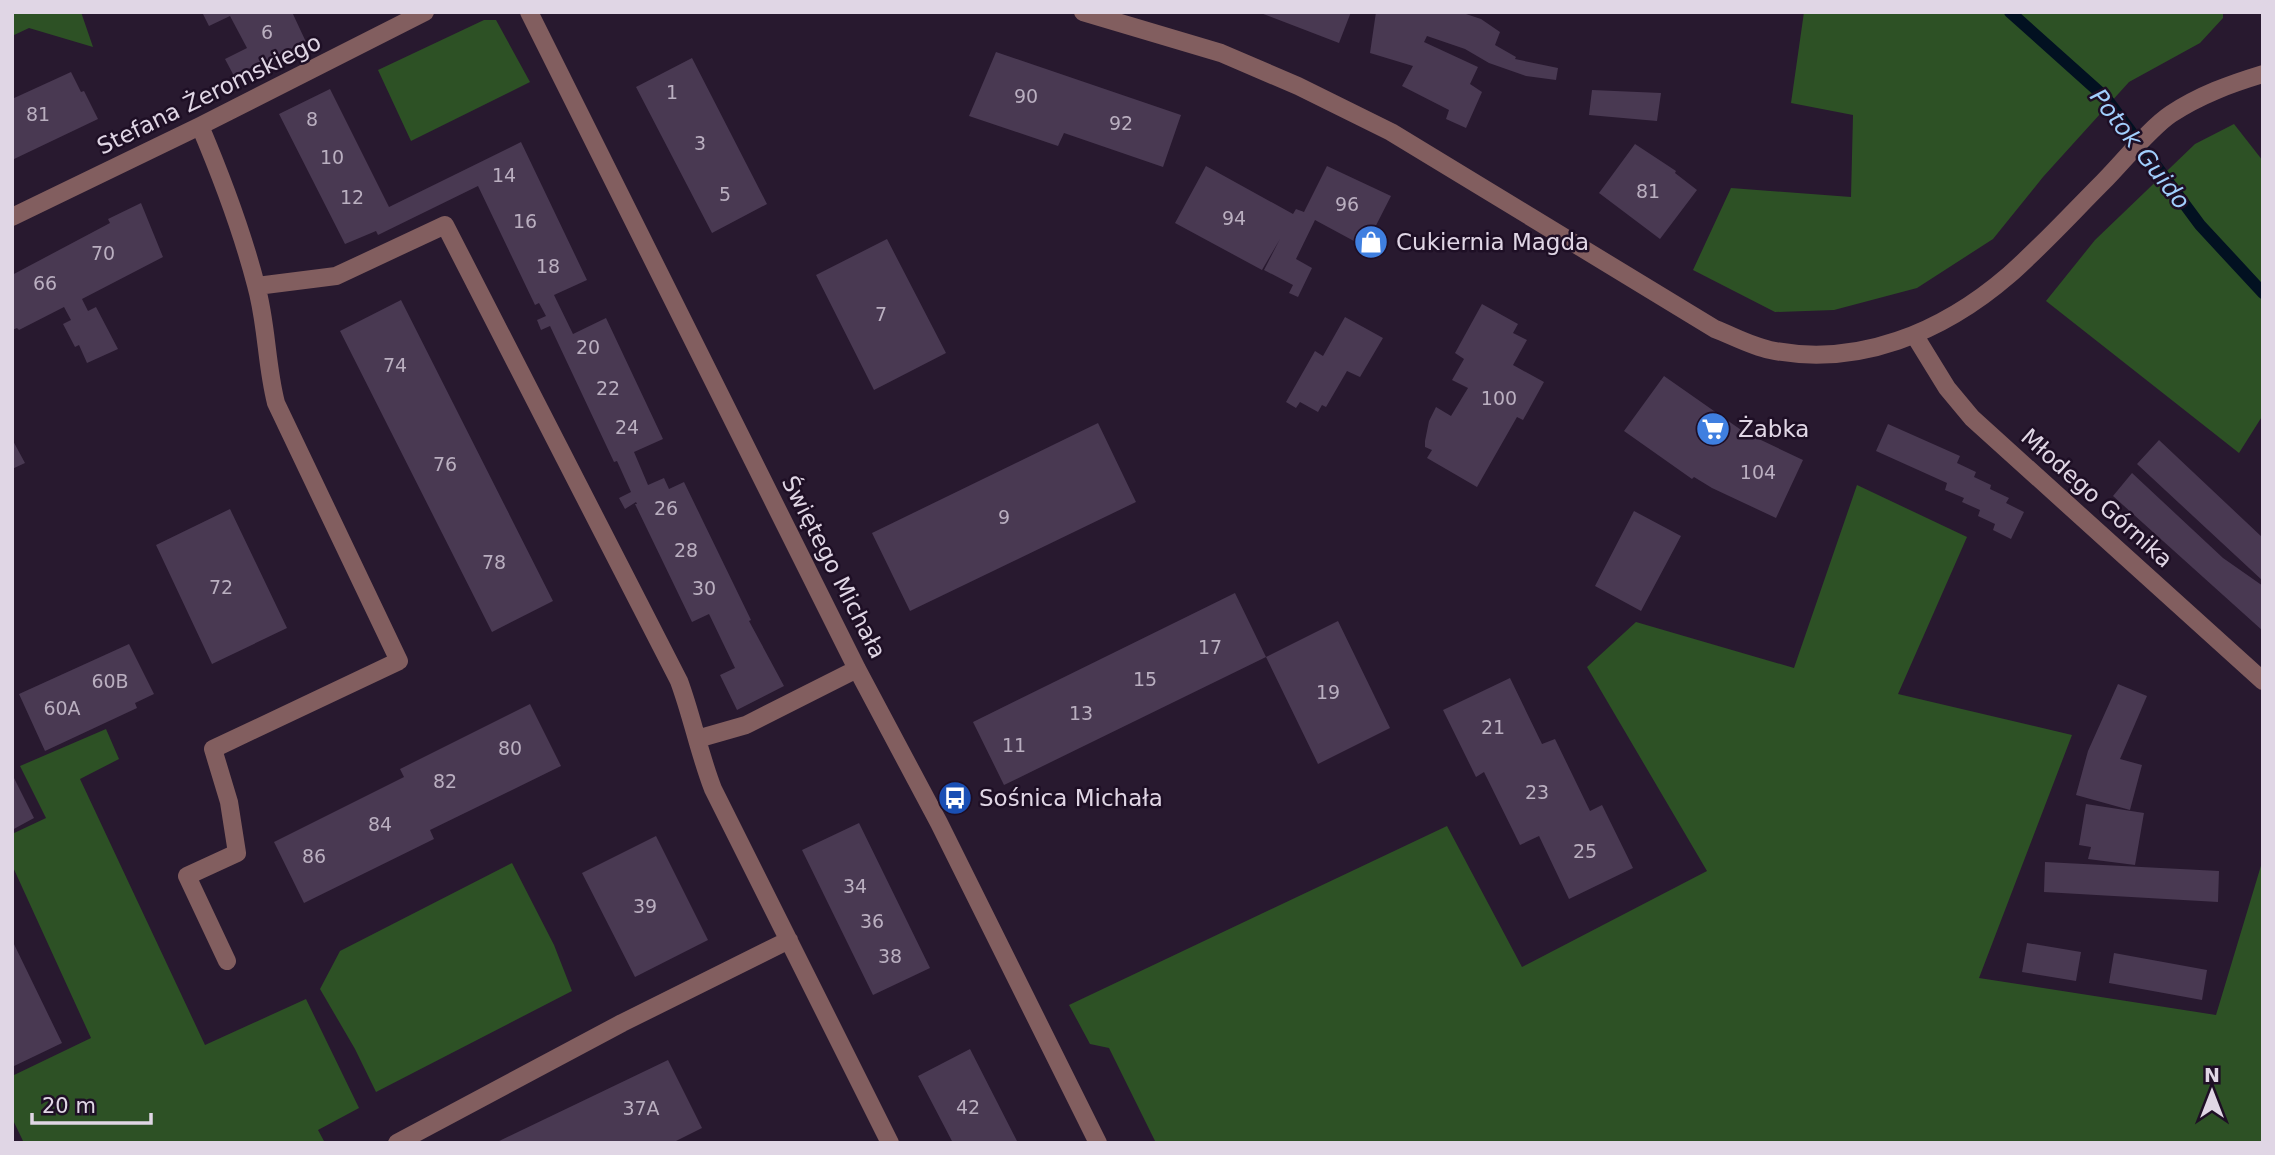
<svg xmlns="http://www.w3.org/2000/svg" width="2275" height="1155" viewBox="0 0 2275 1155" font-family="'DejaVu Sans',sans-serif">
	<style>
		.green { fill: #2d5125 }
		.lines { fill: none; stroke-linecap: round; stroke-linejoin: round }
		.stream { stroke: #021121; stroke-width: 12 }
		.building { fill: #493952 }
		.minor { stroke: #825e5f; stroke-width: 18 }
		.labels { text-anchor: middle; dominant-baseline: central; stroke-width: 5; stroke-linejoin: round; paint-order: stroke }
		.number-label { font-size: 19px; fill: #baafc0 }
		.street-label { font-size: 23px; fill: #e0d6e5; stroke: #1e0f25 }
		.poi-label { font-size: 23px; fill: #e0d6e5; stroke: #1e0f25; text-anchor: start }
		.water-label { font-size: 24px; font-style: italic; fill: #a1cffd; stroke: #1e0f25 }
	</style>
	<rect width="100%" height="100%" fill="#28192f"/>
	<path class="green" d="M12,12H81L93,47L29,28L12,36Z
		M1804,12H2223V18L2200,43L2129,82L2043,177L1993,239L1917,288L1834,310L1775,312L1693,270L1731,188L1851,197L1853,115L1791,103Z
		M484,20H496L530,82L411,141L378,70Z
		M2234,124L2263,161V415L2239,453L2046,301L2095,240L2195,144Z
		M1857,485L1967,537L1898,694L2072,735L1979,978L2216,1015L2263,859V1143H1156L1109,1048L1090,1044L1069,1005L1447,826L1522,967L1707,871L1587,667L1636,622L1794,668Z
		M106,729L119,759L80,779L205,1045L306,999L359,1108L318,1130L325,1143H24L12,1118V1076L91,1038L12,865V834L46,818L20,766Z
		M512,863L554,945L572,991L376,1092L355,1049L320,989L340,951Z"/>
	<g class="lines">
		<path class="stream" d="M2010,12L2106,98L2200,225L2263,293"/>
	</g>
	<path class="building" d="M202,12H292L306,42L234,76L225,59L247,48L230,16L209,26Z
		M1258,12H1351L1339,43Z
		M1376,12H1460L1481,19L1500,32L1495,45L1516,57L1515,59L1558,68L1556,80L1526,76L1489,63L1465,49L1427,36L1424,42L1478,67L1470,84L1482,92L1466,128L1446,119L1449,110L1402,86L1413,66L1370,53Z
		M996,52L1181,115L1163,167L1064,133L1058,146L969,116Z
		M692,58L767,204L712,233L636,87Z
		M71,72L81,92L84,91L98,119L12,160V99Z
		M330,89L389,207L521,142L587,280L554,295L573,334L606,318L663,439L634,452L648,485L664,478L669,489L684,482L751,620L749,621L784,686L737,710L720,675L735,668L709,614L692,622L635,504H637L636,502L625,509L619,498L631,492L617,461L614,462L550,326L541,330L537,320L546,316L539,303L535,305L478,186L378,235L376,231L345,244L279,114Z
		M1592,90L1661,93L1657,121L1589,115Z
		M1635,144L1676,171L1675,173L1697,190L1660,239L1599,193Z
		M1206,166L1293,214L1296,209L1304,212L1327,166L1391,196L1365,247L1315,220L1296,259L1312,268L1298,297L1289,293L1293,285L1264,270L1280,239L1262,270L1175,223Z
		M141,203L163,257L82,299L88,311L96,307L118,349L87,363L79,345L75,347L63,324L71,320L64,307L19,330L17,328L12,330V275L110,223L108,219Z
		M887,239L946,353L874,390L816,275Z
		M401,300L553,601L492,632L340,331Z
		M1482,304L1518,324L1513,333L1527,340L1513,365L1544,382L1523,420L1517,417L1477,487L1427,458L1432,450L1425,447V441L1429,421L1436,407L1451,416L1468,388L1452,380L1464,359L1455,353Z
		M1345,317L1383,338L1360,377L1347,371L1326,407L1322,405L1318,412L1300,402L1296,408L1286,402L1315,351L1323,356Z
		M1664,376L1744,432L1803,460L1776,518L1712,488L1694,477L1692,479L1624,431Z
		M1098,423L1136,502L910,611L872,533Z
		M1888,424L1960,456L1957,463L1976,472L1974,477L1991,485L1990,489L2009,498L2006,503L2024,512L2011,539L1993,530L1995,524L1978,516L1980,510L1962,502L1964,498L1945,490L1947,483L1876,451Z
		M12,439L25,463L12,469Z
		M2159,440L2263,538V581L2137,464Z
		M2132,473L2223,558L2263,586V631L2113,496Z
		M230,509L287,628L212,664L156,545Z
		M1634,511L1681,536L1641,611L1595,586Z
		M1235,593L1266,657L1004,785L973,722Z
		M1338,621L1390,728L1318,764L1266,657Z
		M129,644L154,694L135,703L137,708L45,751L19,694Z
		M1510,678L1542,744L1555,739L1590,811L1602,805L1633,868L1569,899L1539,836L1520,845L1484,772L1476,777L1443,710Z
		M2118,684L2147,696L2120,759L2142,765L2130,810L2076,795L2088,751Z
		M530,704L561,766L430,830L434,839L304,903L274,842L404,777L400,769Z
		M12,774L34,818L12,830Z
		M2086,804L2144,813L2135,865L2088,859L2091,847L2079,845Z
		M859,823L930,968L873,995L802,850Z
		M656,836L708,940L635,977L582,873Z
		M2045,862L2219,871L2218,902L2044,892Z
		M12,940L62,1043L12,1067Z
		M2027,943L2081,952L2076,981L2022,972Z
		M2114,953L2207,970L2202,1000L2109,983Z
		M970,1049L1018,1143H953L918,1076Z
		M668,1060L702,1128L672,1143H495Z"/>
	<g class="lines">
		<path class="minor" d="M529,12L857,669L939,823L1098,1143
			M1083,12L1221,53L1298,86L1391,132L1715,329C1733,336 1751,346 1770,350C1858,368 1943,332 2009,275C2042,246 2072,213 2103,182C2122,163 2150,128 2171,114C2200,95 2230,84 2263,74
			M200,126C222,178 242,231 256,285C267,324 266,364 276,403L399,661L213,749L229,802L237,853L187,876L227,961
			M12,217L200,126L425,12
			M257,286L336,276L445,225L679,681C692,716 699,753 713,789L890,1143
			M1915,336L1947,388L1972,418L2263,681
			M697,739L746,725L857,669
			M397,1143L622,1023L789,940"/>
	</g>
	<defs>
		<g id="shop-disc" transform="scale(1.75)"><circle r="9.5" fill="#3f7fe0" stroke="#1e0f25"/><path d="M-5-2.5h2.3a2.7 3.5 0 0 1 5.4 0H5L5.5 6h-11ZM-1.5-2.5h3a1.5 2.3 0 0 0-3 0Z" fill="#fff"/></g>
		<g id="supermarket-disc" transform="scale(1.75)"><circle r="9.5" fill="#3f7fe0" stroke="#1e0f25"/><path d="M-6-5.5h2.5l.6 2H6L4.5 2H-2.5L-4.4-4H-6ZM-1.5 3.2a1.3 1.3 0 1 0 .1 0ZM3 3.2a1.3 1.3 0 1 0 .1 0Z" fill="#fff"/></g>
		<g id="bus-disc" transform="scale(1.75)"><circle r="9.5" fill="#1a4fb4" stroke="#1e0f25"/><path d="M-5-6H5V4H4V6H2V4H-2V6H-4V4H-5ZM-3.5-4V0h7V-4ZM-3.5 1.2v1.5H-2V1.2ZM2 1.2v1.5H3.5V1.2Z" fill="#fff"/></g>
	</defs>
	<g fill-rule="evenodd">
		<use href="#shop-disc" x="1371" y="242"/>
		<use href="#supermarket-disc" x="1713" y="429"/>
		<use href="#bus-disc" x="955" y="798"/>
	</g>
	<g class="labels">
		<g class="number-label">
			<text x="267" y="32">6</text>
			<text x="672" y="92">1</text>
			<text x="1026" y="96">90</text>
			<text x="38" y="114">81</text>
			<text x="312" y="119">8</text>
			<text x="1121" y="123">92</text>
			<text x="700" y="143">3</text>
			<text x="332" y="157">10</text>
			<text x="504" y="175">14</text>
			<text x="1648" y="191">81</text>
			<text x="725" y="194">5</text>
			<text x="352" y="197">12</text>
			<text x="1347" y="204">96</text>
			<text x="1234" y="218">94</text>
			<text x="525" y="221">16</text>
			<text x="103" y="253">70</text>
			<text x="548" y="266">18</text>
			<text x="45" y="283">66</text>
			<text x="881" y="314">7</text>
			<text x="588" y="347">20</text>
			<text x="395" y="365">74</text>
			<text x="608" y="388">22</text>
			<text x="1499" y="398">100</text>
			<text x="627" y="427">24</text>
			<text x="445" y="464">76</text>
			<text x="1758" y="472">104</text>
			<text x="666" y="508">26</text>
			<text x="1004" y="517">9</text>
			<text x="686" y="550">28</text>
			<text x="494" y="562">78</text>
			<text x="221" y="587">72</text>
			<text x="704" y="588">30</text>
			<text x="1210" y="647">17</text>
			<text x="1145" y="679">15</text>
			<text x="110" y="681">60B</text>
			<text x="1328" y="692">19</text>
			<text x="62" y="708">60A</text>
			<text x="1081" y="713">13</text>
			<text x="1493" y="727">21</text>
			<text x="1014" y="745">11</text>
			<text x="510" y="748">80</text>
			<text x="445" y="781">82</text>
			<text x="1537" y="792">23</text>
			<text x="380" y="824">84</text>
			<text x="1585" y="851">25</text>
			<text x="314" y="856">86</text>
			<text x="855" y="886">34</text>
			<text x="645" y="906">39</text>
			<text x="872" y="921">36</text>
			<text x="890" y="956">38</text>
			<text x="968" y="1107">42</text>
			<text x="641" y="1108">37A</text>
		</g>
		<g class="street-label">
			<text transform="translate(209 94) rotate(-26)">Stefana Żeromskiego</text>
			<text transform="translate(2097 498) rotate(42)">Młodego Górnika</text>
			<text transform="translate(834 567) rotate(63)">Świętego Michała</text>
		</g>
		<g class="poi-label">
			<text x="1396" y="242">Cukiernia Magda</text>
			<text x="1738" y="429">Żabka</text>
			<text x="979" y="798">Sośnica Michała</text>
		</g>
		<g class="water-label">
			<text transform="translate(2140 149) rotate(52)">Potok Guido</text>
		</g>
	</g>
	<rect width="2275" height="1155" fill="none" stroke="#e0d6e5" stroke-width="28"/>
	<g transform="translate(2212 1092)" stroke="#1e0f25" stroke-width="5" paint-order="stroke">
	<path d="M0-5L12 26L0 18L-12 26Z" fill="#e0d6e5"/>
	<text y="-10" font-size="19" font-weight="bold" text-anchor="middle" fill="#e0d6e5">N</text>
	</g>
	<path d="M32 1113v10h119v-10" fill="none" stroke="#e0d6e5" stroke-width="3.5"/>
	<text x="42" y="1113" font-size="21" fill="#e0d6e5" stroke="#1e0f25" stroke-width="5" paint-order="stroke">20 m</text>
</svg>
